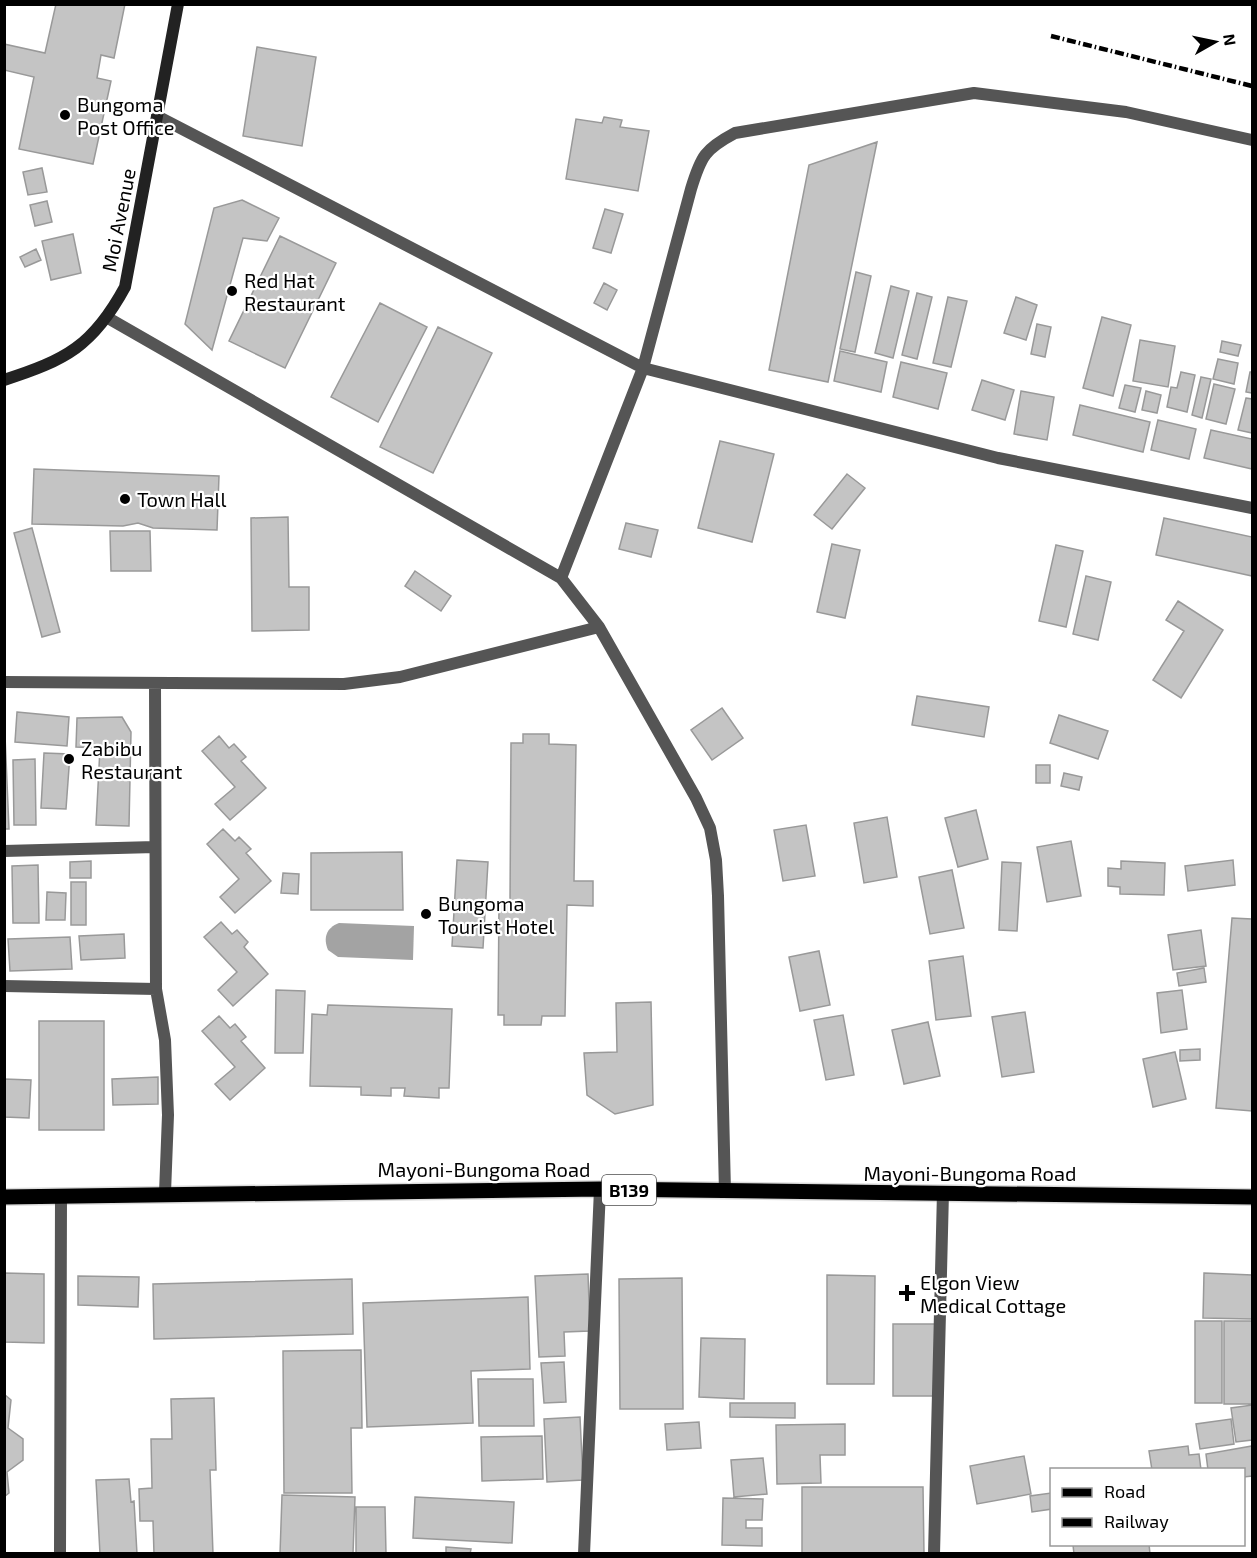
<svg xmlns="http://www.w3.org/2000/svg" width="1257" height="1558" viewBox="0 0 1257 1558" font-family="'Exo 2',sans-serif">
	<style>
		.water { fill: #a3a3a3 }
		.building { fill: #c4c4c4; stroke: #999; stroke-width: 1.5 }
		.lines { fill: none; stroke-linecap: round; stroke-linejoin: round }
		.primary-casing { stroke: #dbdbdb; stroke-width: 18 }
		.street { stroke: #555; stroke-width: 12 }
		.secondary { stroke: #222; stroke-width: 12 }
		.primary { stroke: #000; stroke-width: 15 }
		.rail { stroke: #000; stroke-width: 4.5; stroke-dasharray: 9 3 1.5 3; stroke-linecap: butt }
		.poi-dot { fill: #000; stroke: #fff; stroke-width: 2 }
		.labels { text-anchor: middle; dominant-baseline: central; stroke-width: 4.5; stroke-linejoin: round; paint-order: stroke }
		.shield { fill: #fff; stroke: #4c4c4c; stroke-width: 1.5 }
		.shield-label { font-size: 18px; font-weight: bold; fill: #000 }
		.poi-label { font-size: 20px; fill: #000; stroke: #fff; text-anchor: start }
		.street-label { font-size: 20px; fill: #000; stroke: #fff }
	</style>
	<rect width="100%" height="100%" fill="#fff"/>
	<path class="water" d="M339,923L414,926L413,960L338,957L328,950C323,938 326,928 339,923Z"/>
	<path class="building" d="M56,4H125L114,58L101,55L97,78L111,81L93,164L19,149L34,77L4,70V44L45,53Z
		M257,47L316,57L302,146L243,136Z
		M604,117L622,120L620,127L649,131L638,191L566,179L576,119L602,123Z
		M877,142L828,382L769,370L809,165Z
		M42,168L47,192L28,195L23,172Z
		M242,200L279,218L267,241L243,238L212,350L185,324L214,208Z
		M47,201L52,222L35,226L30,205Z
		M605,209L623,214L611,253L593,248Z
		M73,234L81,273L51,280L42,241Z
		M280,236L336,263L285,368L229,341Z
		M36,249L41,260L25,267L20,257Z
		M856,272L871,276L855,352L840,349Z
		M604,283L617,290L607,310L594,303Z
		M891,286L909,291L893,358L875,353Z
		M917,293L932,297L917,359L902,355Z
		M948,297L967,301L951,367L933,363Z
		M1016,297L1037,305L1026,340L1004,333Z
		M380,303L427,327L378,422L331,397Z
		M1102,317L1131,325L1113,396L1083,388Z
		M1037,324L1051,327L1045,357L1031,354Z
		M438,327L492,353L433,473L380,447Z
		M1140,340L1175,346L1168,387L1133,381Z
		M1222,341L1241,345L1238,356L1220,352Z
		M840,351L887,362L881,392L834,381Z
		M1218,359L1238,363L1234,384L1213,379Z
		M901,362L947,373L938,409L893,397Z
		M1181,372L1195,375L1187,412L1167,407L1171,387L1177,388Z
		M1250,372H1252V393L1246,392Z
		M1201,377L1211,379L1202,418L1192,415Z
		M982,380L1014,390L1005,420L972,410Z
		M1214,384L1235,389L1226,424L1206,419Z
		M1125,385L1141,388L1135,412L1119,408Z
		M1021,391L1054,397L1047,440L1014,434Z
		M1146,391L1161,395L1157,413L1142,410Z
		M1246,398L1252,399V433L1238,430Z
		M1080,405L1150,422L1143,452L1073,435Z
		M1158,420L1196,429L1189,459L1151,450Z
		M1211,430L1252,439V469L1204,458Z
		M720,441L774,454L752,542L698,528Z
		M34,469L219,476L217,530L153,528L138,523L123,526L32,524Z
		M847,474L865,488L832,529L814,515Z
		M288,517L289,587H309V630L252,631L251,518Z
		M1164,518L1252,537V576L1156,555Z
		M626,523L658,530L651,557L619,549Z
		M32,528L60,632L42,637L14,533Z
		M110,531H150L151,571H111Z
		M832,544L860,550L845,618L817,612Z
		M1056,545L1083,551L1066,627L1039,621Z
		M415,571L451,596L441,611L405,586Z
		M1086,576L1111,582L1098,640L1073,634Z
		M1178,601L1223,630L1181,698L1153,680L1184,631L1166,620Z
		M917,696L989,707L984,737L912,725Z
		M722,708L743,738L712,760L691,730Z
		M4,712L9,829H4Z
		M17,712L69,717L67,746L15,742Z
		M1059,715L1108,731L1098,759L1050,743Z
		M122,717L131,732L129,826L96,825L100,748L76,747L77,718Z
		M523,734H549V744L576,745L574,881H593V906L567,905L565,1016H542L541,1025H504V1015H498L499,904H510L511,743H523Z
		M219,736L229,748L234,744L246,757L241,761L266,788L230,820L215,804L235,787L202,751Z
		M44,753L70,754L66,809L41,808Z
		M35,759L36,825H14L13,760Z
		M1036,765H1050V783H1036Z
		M1064,773L1082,777L1079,790L1061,786Z
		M976,810L988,859L958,867L945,818Z
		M887,817L897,877L864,883L854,823Z
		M806,825L815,876L783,881L774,830Z
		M223,829L235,841L239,837L251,849L246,853L271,881L235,913L220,897L239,879L207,844Z
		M1071,841L1081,896L1047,902L1037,847Z
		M402,852L403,910H311V853Z
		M457,860L488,862L483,948L452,946Z
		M1233,860L1235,885L1188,891L1185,866Z
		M91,861V878H70V862Z
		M1121,861L1165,863L1164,895L1120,894V887L1108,886V868L1121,869Z
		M1002,862L1021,863L1017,931L999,930Z
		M38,865L39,923H13L12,866Z
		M952,870L964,928L930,934L919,877Z
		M283,873L299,874L298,894L281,893Z
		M71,882H86V925H71Z
		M47,892L66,893L65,920H46Z
		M1232,918L1252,919V1111L1216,1108Z
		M221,922L232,934L237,930L248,942L244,947L268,974L233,1006L218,990L237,972L204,937Z
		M1201,930L1206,966L1173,970L1168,935Z
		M124,934L125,958L81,960L79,936Z
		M70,937L72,969L10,971L8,939Z
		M819,951L830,1005L800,1011L789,957Z
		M963,956L971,1016L936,1020L929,961Z
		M1204,968L1206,982L1179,986L1177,973Z
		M276,990L305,991L303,1053H275Z
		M1182,990L1187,1029L1161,1033L1157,993Z
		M651,1002L653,1105L615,1114L587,1095L584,1053L617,1052L616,1003Z
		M328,1005L452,1009L449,1088H439V1098L404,1096L405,1088H391V1096L361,1095V1087L310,1086L312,1014L327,1015Z
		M1025,1012L1034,1072L1002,1077L992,1017Z
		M843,1015L854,1075L826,1080L814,1020Z
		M219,1016L230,1028L235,1024L246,1037L241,1041L265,1068L230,1100L215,1084L235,1067L202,1031Z
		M39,1021H104V1130H39Z
		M928,1022L940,1076L904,1084L892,1030Z
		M1200,1049V1060L1180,1061V1050Z
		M1175,1052L1186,1099L1153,1107L1143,1059Z
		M158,1077V1104L113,1105L112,1079Z
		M4,1079L31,1080L29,1118L4,1117Z
		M4,1273L44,1274V1343L4,1342Z
		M1204,1273L1252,1275V1319L1203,1318Z
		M588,1274L590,1331L564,1332L565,1356L539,1357L535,1276Z
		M827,1275L875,1276L874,1384H827Z
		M78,1276L139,1277L138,1307L78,1305Z
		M682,1278L683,1409H620L619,1279Z
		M352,1279L353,1334L154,1339L153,1284Z
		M528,1297L530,1369L471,1371L473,1423L367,1427L363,1303Z
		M1195,1321H1222V1403H1195Z
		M1224,1321H1252V1404H1224Z
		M893,1324H935L936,1396H893Z
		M701,1338L745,1339L744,1399L699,1397Z
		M361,1350L362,1428H351L352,1493H284L283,1351Z
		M564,1362L566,1402L544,1403L541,1363Z
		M478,1379H533L534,1426H479Z
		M4,1394L11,1400L8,1428L23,1439V1460L7,1472L9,1493L4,1497Z
		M214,1398L216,1470H210L213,1554H154L153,1521H140L139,1489L152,1488L151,1439H172L171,1399Z
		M730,1403H795V1418L730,1417Z
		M1252,1405V1440L1236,1442L1231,1408Z
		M580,1417L583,1480L547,1482L544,1419Z
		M1231,1419L1234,1444L1200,1449L1196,1424Z
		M699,1422L701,1448L667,1450L665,1424Z
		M845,1424V1455H820L821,1483L777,1484L776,1425Z
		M542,1436L543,1479L482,1481L481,1437Z
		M1188,1446L1189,1455L1199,1454L1201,1470H1152L1149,1451Z
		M1252,1446V1476L1244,1477V1470H1208L1206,1454Z
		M1024,1456L1031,1494L977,1504L970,1466Z
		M763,1458L767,1494L734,1497L731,1460Z
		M129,1479L131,1502L134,1501L137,1554H100L96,1480Z
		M802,1487H923L924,1554H802Z
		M1051,1493L1052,1509L1032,1512L1030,1496Z
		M282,1495L355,1497L353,1554H280Z
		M415,1497L514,1502L512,1543L413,1538Z
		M723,1498L763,1499L762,1520H746V1528H762V1546L722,1545Z
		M356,1507H385L386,1554H356Z
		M1149,1544L1150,1554H1074L1073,1545Z
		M446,1547L471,1549L470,1554H446Z"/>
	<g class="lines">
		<g class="primary-casing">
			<path id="primary" d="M4,1197L600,1189L1252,1197"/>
		</g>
		<path class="street" d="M157,116L643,368L998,458L1252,508
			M108,318L561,578L599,627L696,798L710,828L716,860L718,896L725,1192
			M561,578L643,368L691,189C701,156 705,149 735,133L974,93L1126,112L1252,140
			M4,682L344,684L400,677L599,627
			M155,684L156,989L165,1040L168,1115L165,1193
			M4,851L155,847
			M4,986L156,989
			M60,1554L61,1197
			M584,1554L600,1189
			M934,1554L943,1192"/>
		<path class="secondary" d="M4,380C66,360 93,346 125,287L178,4"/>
		<use href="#primary" class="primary"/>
		<path class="rail" d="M1051,36L1252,86"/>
	</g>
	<g class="poi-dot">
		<circle cx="65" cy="115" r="6"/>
		<circle cx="232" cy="291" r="6"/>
		<circle cx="125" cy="499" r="6"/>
		<circle cx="69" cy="759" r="6"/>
		<circle cx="426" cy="914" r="6"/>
		<path d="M904 1284h6v6h6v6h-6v6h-6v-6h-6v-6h6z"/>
	</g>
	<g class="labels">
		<rect class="shield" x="602" y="1175" width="54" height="30" rx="4.5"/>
		<g class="shield-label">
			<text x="629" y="1190">B139</text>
		</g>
		<g class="poi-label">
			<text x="77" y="104">Bungoma<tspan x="77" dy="23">Post Office</tspan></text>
			<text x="244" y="280">Red Hat<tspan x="244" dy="23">Restaurant</tspan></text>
			<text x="137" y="499">Town Hall</text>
			<text x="81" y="748">Zabibu<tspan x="81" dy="23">Restaurant</tspan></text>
			<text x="438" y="903">Bungoma<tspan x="438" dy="23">Tourist Hotel</tspan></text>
			<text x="920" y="1282">Elgon View<tspan x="920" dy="23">Medical Cottage</tspan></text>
		</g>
		<g class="street-label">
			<text transform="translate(118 220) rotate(-79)">Moi Avenue</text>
			<text x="484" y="1169">Mayoni-Bungoma Road</text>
			<text x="970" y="1173">Mayoni-Bungoma Road</text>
		</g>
	</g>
	<rect width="1257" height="1558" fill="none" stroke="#000000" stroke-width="12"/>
	<rect x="1050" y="1468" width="195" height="78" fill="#ffffff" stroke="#999999" stroke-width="1.5"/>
	<rect x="1062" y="1488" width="30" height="9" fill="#000000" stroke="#999999" stroke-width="1.5"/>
	<text x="1104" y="1498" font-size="18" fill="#000000">Road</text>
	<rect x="1062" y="1518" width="30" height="9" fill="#000000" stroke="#999999" stroke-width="1.5"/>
	<text x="1104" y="1528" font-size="18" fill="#000000">Railway</text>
	<g transform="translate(1215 42) rotate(81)" stroke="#ffffff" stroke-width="4.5" paint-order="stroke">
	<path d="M0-4.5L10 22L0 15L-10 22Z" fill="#000000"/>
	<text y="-9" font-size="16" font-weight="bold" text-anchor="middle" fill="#000000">N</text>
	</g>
</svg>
